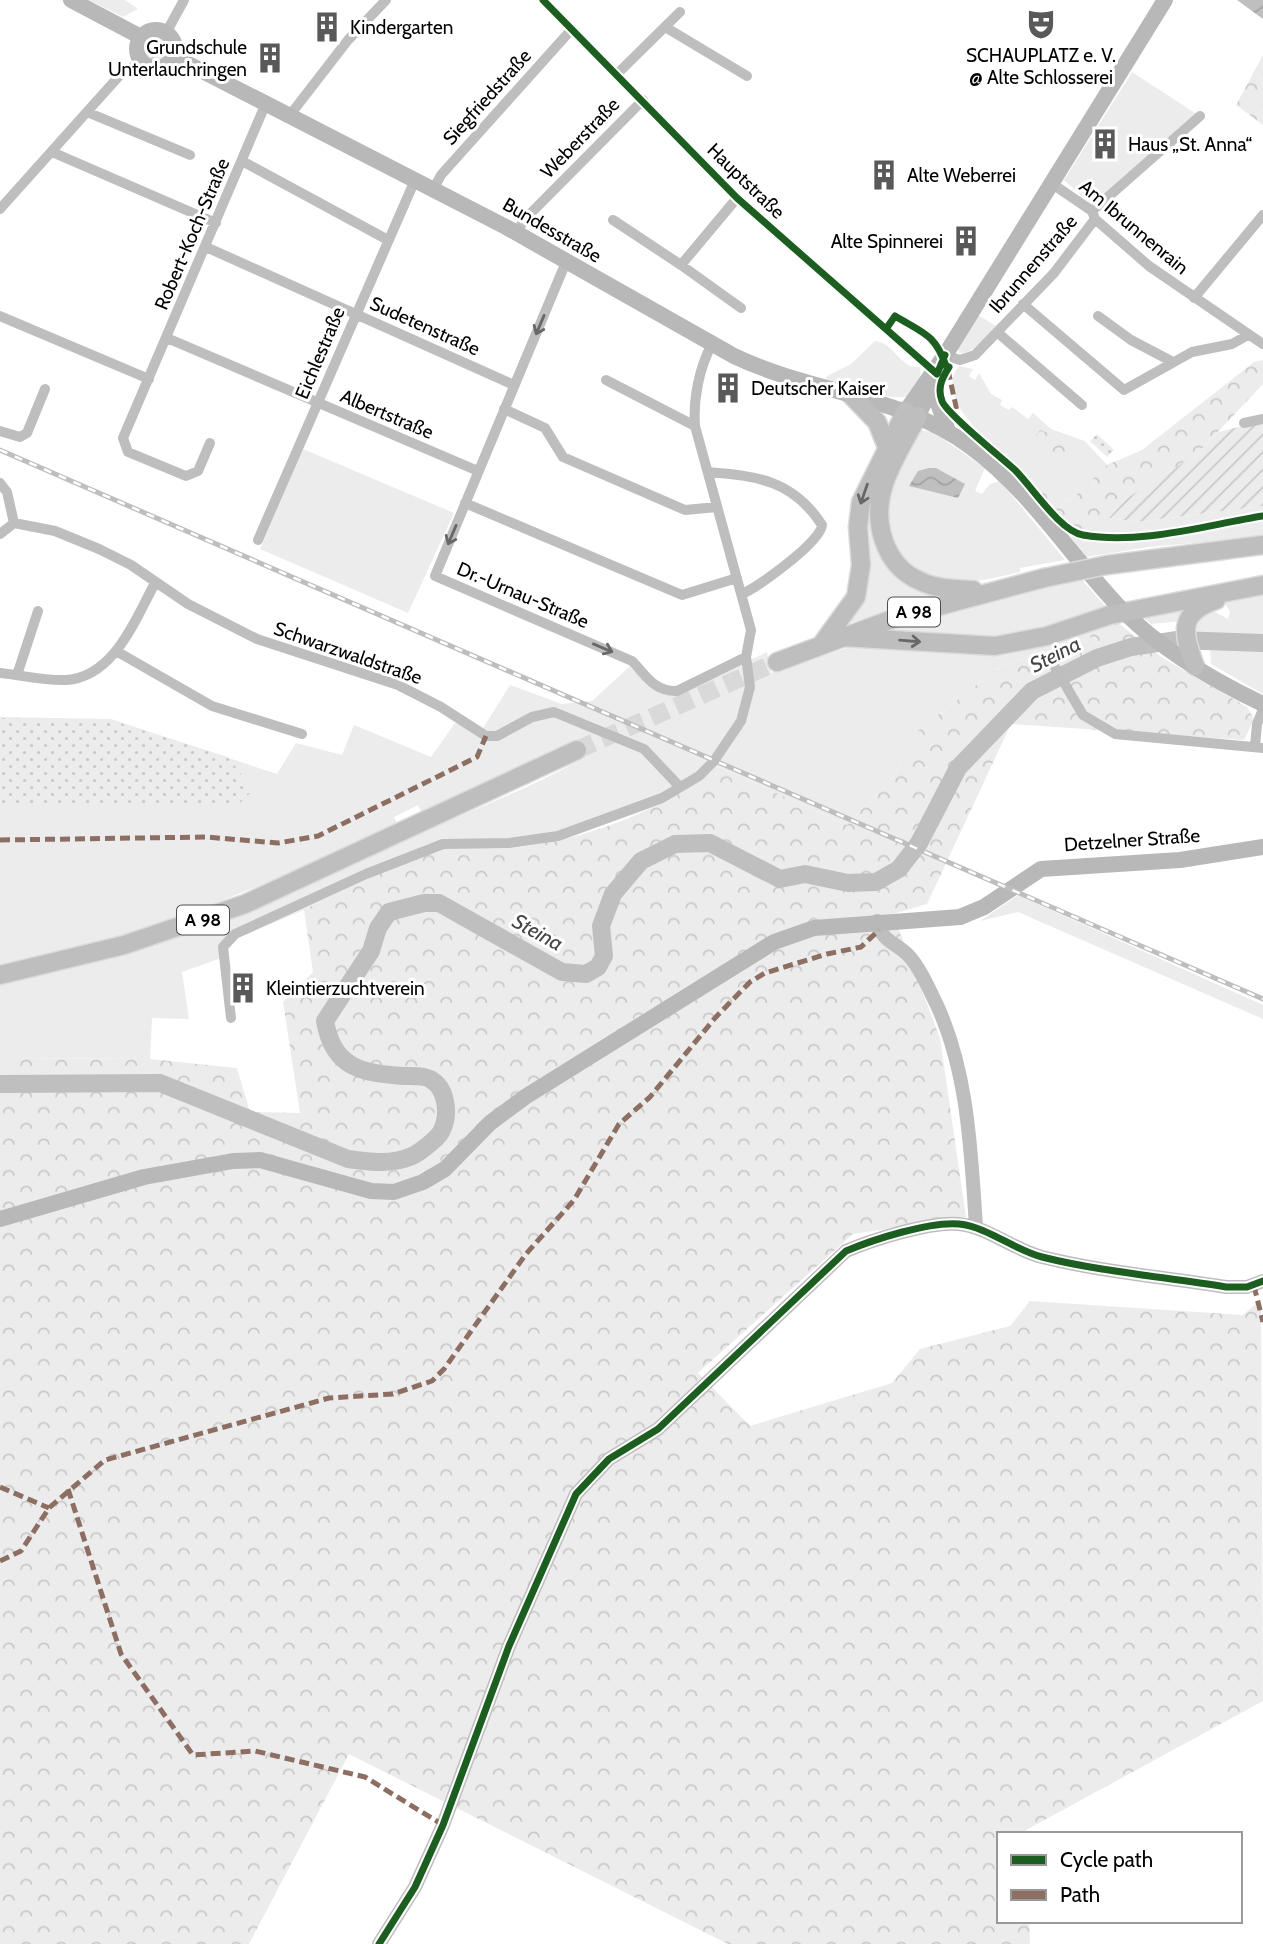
<svg xmlns="http://www.w3.org/2000/svg" width="1263" height="1944" viewBox="0 0 1263 1944" font-family="Cabin,sans-serif">
	<style>
		.grass { fill: #ececec }
		.forest { fill: url(#forest-crowns) }
		.park { fill: url(#park-dots) }
		.garden { fill: url(#garden-furrows) }
		.water { fill: url(#water-waves) }
		.lines { fill: none; stroke-linecap: round; stroke-linejoin: round }
		.canal { stroke: #bfbfbf; stroke-width: 10 }
		.river { stroke: #bfbfbf; stroke-width: 18 }
		.trunk-tunnel { stroke: #d9d9d9; stroke-width: 18; stroke-dasharray: 18 9; stroke-linecap: butt }
		.trunk-casing { stroke: #dbdbdb; stroke-width: 21 }
		.minor { stroke: #bebebe; stroke-width: 10 }
		.tertiary { stroke: #bebebe; stroke-width: 14 }
		.secondary { stroke: #b8b8b8; stroke-width: 16 }
		.trunk { stroke: #bebebe; stroke-width: 18 }
		.rail-casing { stroke: #bebebe; stroke-width: 5 }
		.rail { stroke: #fff; stroke-width: 2.5; stroke-dasharray: 8; stroke-linecap: butt }
		.trunk-bridge-casing { stroke: #dbdbdb; stroke-width: 21; stroke-linecap: butt }
		.trunk-bridge { stroke: #bebebe; stroke-width: 18 }
		.quiet { stroke: #8d6e63; stroke-width: 5; stroke-dasharray: 10 5; stroke-linecap: butt }
		.cycleway-casing { stroke: #fff; stroke-width: 11 }
		.cycleway { stroke: #1b5e20; stroke-width: 7 }
		.oneway { stroke: #686868 }
		.labels { text-anchor: middle; dominant-baseline: central; stroke-width: 6; stroke-linejoin: round; paint-order: stroke }
		.shield { fill: #fff; stroke: #4c4c4c; stroke-width: 2 }
		.shield-label { font-size: 18px; font-weight: bold; fill: #000 }
		.poi-label { font-size: 19px; fill: #000; stroke: #fff; text-anchor: start }
		.street-label { font-size: 19px; fill: #000; stroke: #fff }
		.water-label { font-size: 21px; font-style: italic; fill: #444; stroke: #fff }
	</style>
	<defs>
		<pattern id="forest-crowns" width="20" height="18" patternUnits="userSpaceOnUse" patternTransform="scale(1.75)"><rect width="20" height="18" fill="#ececec"/><path d="M2 6a3 3 0 1 1 6 0M12 15a3 3 0 1 1 6 0" fill="none" stroke="#c9c9c9"/></pattern>
		<pattern id="park-dots" width="8" height="8" patternUnits="userSpaceOnUse" patternTransform="scale(1.75)"><rect width="8" height="8" fill="#ececec"/><path d="M2 2h.1M6 6h.1" fill="none" stroke="#c9c9c9" stroke-width="1.8" stroke-linecap="round"/></pattern>
		<pattern id="garden-furrows" width="10" height="10" patternUnits="userSpaceOnUse" patternTransform="scale(1.75)"><rect width="10" height="10" fill="#ececec"/><path d="M-1 1l2-2M0 10L10 0M9 11l2-2" fill="none" stroke="#c9c9c9"/></pattern>
		<pattern id="water-waves" width="16" height="10" patternUnits="userSpaceOnUse" patternTransform="scale(1.75)"><rect width="16" height="10" fill="#bfbfbf"/><path d="M0 5q4-4 8 0t8 0" fill="none" stroke="#a2a2a2"/></pattern>
	</defs>
	<rect width="100%" height="100%" fill="#fff"/>
	<path class="grass" d="M89,0H125L138,9L123,17Z
		M1132,72L1198,115L1092,205L1064,180Z
		M978,315L996,326C987,336 973,355 959,353L958,348Z
		M875,341C894,342 900,370 921,367L920,379L907,397H889L825,380L827,376L851,364Z
		M959,366L973,369L969,376L975,380L979,373L991,394L1002,400L1000,405L1009,410L1012,407L1028,419L1033,413L1051,429L1085,441L1107,465L1069,502L1011,451L1004,456C985,437 934,397 959,366Z
		M918,430L933,432L985,468L975,491L982,494L990,484L1000,481L1065,560L1020,568V572C975,582 933,595 901,555C887,538 885,516 887,494C889,477 910,446 918,430Z
		M303,449L454,513L408,613L260,549Z
		M871,489L875,531L940,595L844,625L864,541Z
		M1263,506V537L1149,547L1086,557L1068,533L1103,526L1109,518L1136,522Z
		M1082,580L1106,607L1079,619L1000,637L882,631L1029,590Z
		M1263,594V694L1211,664L1210,646H1195C1192,626 1194,621 1210,609L1228,619L1230,612L1225,603Z
		M1195,604L1183,621L1151,624L1142,616Z
		M1091,625L1090,640L1001,666L916,732L894,776L847,825L717,766L665,803L562,840L509,848H442L366,876L304,910L237,938L228,948L227,956L182,972L189,1019L152,1018L150,1059L0,1058V983C153,956 294,893 433,828C482,805 537,786 582,758L573,743L422,814L418,805L394,817L398,826C265,884 144,939 0,965V717L111,719L277,774L296,743L342,755L354,725L431,757L455,723L482,730L510,685L562,704L592,701L629,667C648,678 650,697 676,695L767,652L771,673L850,647L867,645L936,649Z
		M1018,895L1263,1005V1019L1018,912L980,921Z"/>
	<path class="forest" d="M1263,55V125L1236,105Z
		M1263,360V384L1197,454L1127,498L1103,526L1075,532L1070,530L1004,456L1011,451L1069,502L1107,465L1142,450L1254,362Z
		M1040,430L1069,440L1078,456L1054,473L1032,441Z
		M1117,622L1163,658L1247,707L1254,719L1244,740L1011,724L927,904L893,914L940,1038L966,1217L853,1234L698,1373L750,1426L892,1383L920,1349L1010,1326L1030,1301L1243,1315L1261,1299L1263,1701L1026,1830L1025,1834H999V1921H1029L1030,1944H728L349,1754L249,1944H0V1058L150,1059L237,1068L250,1112L300,1113L283,1002L313,972L304,910C347,887 392,859 441,848C462,843 488,850 510,848C583,841 661,812 717,766L847,825L894,776L916,732L1001,666L1090,640L1091,625Z"/>
	<path class="park" d="M1097,434L1114,450L1107,457L1090,441Z
		M0,718L117,722L228,757L253,790L236,807L0,804Z"/>
	<path class="garden" d="M143 49a14 14 0 1 1 28 0a14 14 0 1 1-28 0Z
		M1263,421V506L1136,522L1109,518L1127,498L1197,454L1218,432Z"/>
	<path class="water" d="M1237,0H1263V19Z
		M929,468H936L965,484L958,498L909,486L918,471Z"/>
	<g class="lines">
		<path class="canal" d="M1244,423L1263,419"/>
		<path class="river" d="M0,1084L160,1083L348,1159C369,1162 392,1165 412,1156C419,1153 437,1139 441,1132C450,1115 447,1088 430,1079C423,1075 412,1076 404,1076C361,1073 333,1068 325,1021L371,951L378,928L389,912L424,903H439L562,972L586,974L598,967L604,956L601,926L613,894L641,861L675,844L710,843L780,879L805,874L848,883L876,882L899,869L919,843L958,768L1032,691L1097,658L1131,647L1177,640L1263,643"/>
		<path class="trunk-tunnel" d="M577,750L777,662"/>
		<g class="trunk-casing">
			<path id="trunk" d="M851,395L877,422L887,447
				M918,416C906,438 892,460 884,484C872,520 883,565 920,581C936,589 955,589 973,590
				M1107,565L1263,545
				M842,637L995,646L1047,636L1110,615L1263,585
				M822,644L856,597L861,565L858,527L861,502L906,411
				M777,662L898,617L1044,578
				M1195,666C1183,634 1177,613 1216,600
				M0,975L124,945L245,904L577,750"/>
		</g>
		<path class="minor" d="M543,0L737,198L937,374
			M665,27L747,76
			M166,33L184,0
			M616,75L680,12
			M87,112L190,155
			M290,115L348,40L386,0
			M52,152L216,223
			M242,161L388,240
			M1051,183L1092,211L1095,219L1149,266L1263,344
			M433,190L441,175L571,30
			M0,209L120,75L142,61
			M1092,211L1200,116
			M613,220L681,265L737,198
			M516,233L525,219L643,100
			M206,247L514,385
			M566,262L435,576L632,661C646,675 654,692 677,691L746,657
			M681,265L741,308
			M1194,298L1263,215
			M1023,304L1124,390L1192,352L1232,344L1248,335
			M0,316L149,379
			M1098,316L1131,340L1171,361
			M997,332L1082,405
			M167,338L478,471
			M945,355L960,360L975,355L1054,273L1095,219
			M606,380L695,426
			M504,409L545,428L563,457L685,510L717,507
			M0,431L20,437L27,433L45,389
			M210,443L198,471L186,476L128,452L123,438L266,103
			M708,472C757,476 793,480 822,525C821,542 759,586 742,594
			M0,483L7,492L14,523
			M465,503L682,595L737,578
			M0,534L14,523L55,531L99,549L131,565L188,604L257,639L398,685L441,707L486,736H497L532,717L554,712L644,749L679,786
			M258,540L415,180
			M116,651L212,706L302,734
			M1053,664L1083,715L1115,734L1263,748
			M0,673C21,675 45,681 66,680C114,677 135,620 155,583
			M17,675L38,611
			M1255,747L1257,724L1263,709
			M231,1018L223,947L235,934L366,874L443,844L509,843L558,836L662,798L699,776L714,761L741,721L750,687L746,657L751,630L695,426C693,400 699,368 712,344"/>
		<path class="tertiary" d="M877,921C882,942 895,942 908,955C918,965 927,984 933,997C968,1066 971,1151 976,1227
			M379,1944L415,1887L443,1825L509,1646L576,1494L609,1459L658,1429L846,1251C872,1240 930,1221 959,1224C988,1227 1014,1250 1042,1257C1102,1272 1166,1277 1226,1287H1247L1263,1281"/>
		<path class="secondary" d="M71,0L141,37
			M137 49a19 19 0 1 1 38 0a19 19 0 1 1-38 0Z
			M173,56L506,227L734,356C811,393 901,395 971,447C1031,491 1071,557 1122,610C1161,649 1214,681 1263,704
			M932,387L948,431
			M906,411L947,352L1165,0
			M918,416L936,377
			M0,1219L144,1177L233,1161L260,1160L371,1191L394,1192L423,1182L445,1169L490,1123L525,1097L774,942L814,928L960,917L984,907L1041,869L1180,860L1263,847"/>
		<use href="#trunk" class="trunk"/>
		<g class="rail-casing">
			<path id="rail" d="M0,450L1263,999"/>
		</g>
		<use href="#rail" class="rail"/>
		<g class="trunk-bridge-casing">
			<path id="trunk-bridge" d="M1044,578L1107,565"/>
		</g>
		<use href="#trunk-bridge" class="trunk-bridge"/>
		<path class="quiet" d="M948,370L957,411
			M0,840L206,837L278,843L318,836L477,757L486,736
			M1254,1286L1263,1322
			M0,1487L49,1508
			M68,1489L121,1654L193,1755L255,1751L365,1777L443,1825
			M0,1561L21,1551L49,1508L105,1460L329,1398L393,1394L432,1381L444,1369L526,1254L574,1200L619,1124L650,1097L715,1018L750,982L765,973L827,954L861,947L879,930"/>
		<g class="cycleway-casing">
			<path id="cycleway" d="M543,0L737,198L937,374L945,355
				M886,329L895,316C923,333 935,334 946,366
				M949,367C942,378 937,388 942,401C946,413 1001,457 1015,470C1033,488 1060,531 1083,535C1141,545 1206,525 1263,516
				M379,1944L415,1887L443,1825L509,1646L576,1494L609,1459L658,1429L846,1251C872,1240 930,1221 959,1224C988,1227 1014,1250 1042,1257C1102,1272 1166,1277 1226,1287H1247L1263,1281"/>
		</g>
		<use href="#cycleway" class="cycleway"/>
	</g>
	<defs><path id="oneway-shaft" d="M-6 0H5M1.5-3L5.5 0L1.5 3" fill="none" stroke-width="1.6" stroke-linecap="round" stroke-linejoin="round" transform="scale(1.75)"/></defs>
	<g class="oneway">
		<use href="#oneway-shaft" transform="translate(540 325) rotate(113)"/>
		<use href="#oneway-shaft" transform="translate(864 494) rotate(109)"/>
		<use href="#oneway-shaft" transform="translate(452 535) rotate(113)"/>
		<use href="#oneway-shaft" transform="translate(910 641) rotate(5)"/>
		<use href="#oneway-shaft" transform="translate(603 648) rotate(23)"/>
	</g>
	<defs>
		<g id="theatre-bare" transform="scale(2.415)"><path d="M-5-5.5Q0-4 5-5.5V0Q5 5 0 6Q-5 5-5 0ZM-3.3-2.5H-1v1.5H-3.3ZM1-2.5H3.3v1.5H1ZM-2.8 1Q0 5.5 2.8 1Z" fill="#595959" stroke="#fff" stroke-width="2.5" paint-order="stroke"/></g>
		<g id="building-bare" transform="scale(2.415)"><path d="M-4-6H4V6H1V3H-1V6H-4ZM-2.5-4.3h1.7v1.8h-1.7ZM.8-4.3h1.7v1.8H.8ZM-2.5-1h1.7V.8h-1.7ZM.8-1h1.7V.8H.8Z" fill="#595959" stroke="#fff" stroke-width="2.5" paint-order="stroke"/></g>
	</defs>
	<g fill-rule="evenodd">
		<use href="#theatre-bare" x="1041" y="24"/>
		<use href="#building-bare" x="327" y="27"/>
		<use href="#building-bare" x="270" y="58"/>
		<use href="#building-bare" x="1105" y="144"/>
		<use href="#building-bare" x="884" y="175"/>
		<use href="#building-bare" x="966" y="241"/>
		<use href="#building-bare" x="728" y="388"/>
		<use href="#building-bare" x="243" y="988"/>
	</g>
	<g class="labels">
		<g class="shield">
			<rect x="888" y="597.5" width="52" height="29" rx="5"/>
			<rect x="177" y="905.5" width="52" height="29" rx="5"/>
		</g>
		<g class="shield-label">
			<text x="914" y="612">A 98</text>
			<text x="203" y="920">A 98</text>
		</g>
		<g class="poi-label">
			<text x="350" y="27">Kindergarten</text>
			<text x="247" y="47" text-anchor="end">Grundschule<tspan x="247" dy="22">Unterlauchringen</tspan></text>
			<text x="1041" y="55" text-anchor="middle">SCHAUPLATZ e. V.<tspan x="1041" dy="22">@ Alte Schlosserei</tspan></text>
			<text x="1128" y="144">Haus „St. Anna“</text>
			<text x="907" y="175">Alte Weberrei</text>
			<text x="943" y="241" text-anchor="end">Alte Spinnerei</text>
			<text x="751" y="388">Deutscher Kaiser</text>
			<text x="266" y="988">Kleintierzuchtverein</text>
		</g>
		<g class="street-label">
			<text transform="translate(487 97) rotate(-48)">Siegfriedstraße</text>
			<text transform="translate(580 138) rotate(-46)">Weberstraße</text>
			<text transform="translate(746 181) rotate(44)">Hauptstraße</text>
			<text transform="translate(1134 227) rotate(40)">Am Ibrunnenrain</text>
			<text transform="translate(552 230) rotate(30)">Bundesstraße</text>
			<text transform="translate(192 234) rotate(-67)">Robert-Koch-Straße</text>
			<text transform="translate(1033 264) rotate(-49)">Ibrunnenstraße</text>
			<text transform="translate(425 326) rotate(24)">Sudetenstraße</text>
			<text transform="translate(320 353) rotate(-67)">Eichlestraße</text>
			<text transform="translate(387 414) rotate(23)">Albertstraße</text>
			<text transform="translate(523 595) rotate(23)">Dr.-Urnau-Straße</text>
			<text transform="translate(348 653) rotate(19)">Schwarzwaldstraße</text>
			<text transform="translate(1132 840) rotate(-4)">Detzelner Straße</text>
		</g>
		<g class="water-label">
			<text transform="translate(1055 654) rotate(-27)">Steina</text>
			<text transform="translate(538 932) rotate(29)">Steina</text>
		</g>
	</g>
	<rect x="997" y="1832" width="245" height="91" fill="#ffffff" stroke="#999999" stroke-width="2"/>
	<rect x="1011" y="1855" width="35" height="10" fill="#1b5e20" stroke="#999999" stroke-width="2"/>
	<text x="1060" y="1867" font-size="21" fill="#000000">Cycle path</text>
	<rect x="1011" y="1890" width="35" height="10" fill="#8d6e63" stroke="#999999" stroke-width="2"/>
	<text x="1060" y="1902" font-size="21" fill="#000000">Path</text>
</svg>
